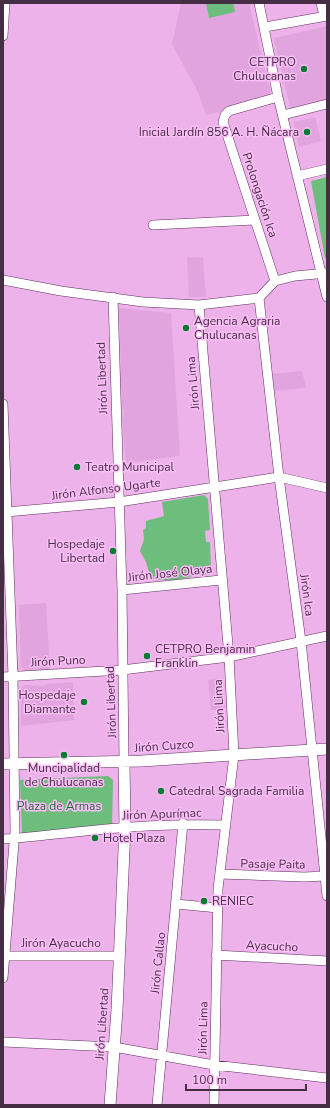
<svg xmlns="http://www.w3.org/2000/svg" width="330" height="1108" viewBox="0 0 330 1108" font-family="'Nunito Sans',sans-serif">
	<style>
		.built { fill: #e2a4df }
		.green { fill: #6dbd7c }
		.lines { fill: none; stroke-linecap: round; stroke-linejoin: round }
		.minor-casing { stroke: #612f5f; stroke-width: 10 }
		.tertiary-casing { stroke: #612f5f; stroke-width: 12 }
		.minor { stroke: #fff; stroke-width: 9 }
		.tertiary { stroke: #fff; stroke-width: 11 }
		.poi-dot { fill: #067c33; stroke: #fbbff7; stroke-width: 1.5 }
		.labels { text-anchor: middle; dominant-baseline: central; stroke-width: 3; stroke-linejoin: round; paint-order: stroke }
		.poi-label { font-size: 12px; fill: #452d43; stroke: #fbbff7; text-anchor: start }
		.street-label { font-size: 12px; fill: #452d43; stroke: #fbbff7 }
		.park-label { font-size: 12px; fill: #236734; stroke: #fbbff7 }
	</style>
	<rect width="100%" height="100%" fill="#edb2e9"/>
	<path class="built" d="M181,3H249L271,95L268,100L206,115L198,92L172,44Z
		M327,26V100L290,108L274,38Z
		M315,117L321,141L299,147L293,122Z
		M187,257L203,258L206,297H189Z
		M119,308L171,313L180,456L126,463L122,418L124,416V410L122,408Z
		M302,371L306,388L273,391L271,374Z
		M46,603L50,671L26,672L21,666L19,605Z
		M222,678L225,709L211,710L208,680Z
		M73,682L74,720L21,726V689L24,685L44,686L45,684Z"/>
	<path class="green" d="M206,3H233L235,12L209,18Z
		M327,177V258H325L311,181Z
		M204,495L208,499L210,530L205,531L206,542H210L211,571L201,577L200,574L174,581L151,579L146,562L140,551L144,539L143,530L146,528V521L164,516L162,502Z
		M108,776L113,780L112,827L22,835L20,780Z"/>
	<g class="lines">
		<g class="minor-casing">
			<path id="minor" d="M259,3L278,97L327,297
				M321,3L324,16
				M265,27L327,16
				M3,36L5,3
				M283,115L327,104
				M297,176L327,169
				M153,225L255,220
				M3,280L61,291L143,302L199,305L259,298
				M275,281L223,122L225,115L229,111L278,97
				M113,297L122,590L124,761
				M259,298L279,477L301,641L327,896
				M259,298L275,281L295,276L327,273
				M199,305L229,657L234,755L218,889L214,1105
				M3,404L13,676L15,831L3,978
				M6,512L119,502L279,477L327,488
				M122,590L221,580
				M3,677L122,670L229,657L327,636
				M3,839C38,837 72,832 106,829C146,825 186,824 226,825
				M220,874L304,877L325,876
				M176,904L218,908
				M216,955L327,961
				M3,956H119
				M3,1042L114,1047L214,1065L327,1078
				M157,1105L183,823"/>
		</g>
		<g class="tertiary-casing">
			<path id="tertiary" d="M3,764L142,761L327,749
				M110,1105L117,1010L125,827L124,761"/>
		</g>
		<use href="#minor" class="minor"/>
		<use href="#tertiary" class="tertiary"/>
	</g>
	<g class="poi-dot">
		<circle cx="304" cy="69" r="4"/>
		<circle cx="307" cy="132" r="4"/>
		<circle cx="186" cy="328" r="4"/>
		<circle cx="77" cy="467" r="4"/>
		<circle cx="113" cy="551" r="4"/>
		<circle cx="147" cy="656" r="4"/>
		<circle cx="84" cy="702" r="4"/>
		<circle cx="64" cy="755" r="4"/>
		<circle cx="161" cy="791" r="4"/>
		<circle cx="95" cy="838" r="4"/>
		<circle cx="204" cy="901" r="4"/>
	</g>
	<g class="labels">
		<g class="poi-label">
			<text x="296" y="62" text-anchor="end">CETPRO<tspan x="296" dy="14">Chulucanas</tspan></text>
			<text x="299" y="132" text-anchor="end">Inicial Jardín 856 A. H. Ñácara</text>
			<text x="194" y="321">Agencia Agraria<tspan x="194" dy="14">Chulucanas</tspan></text>
			<text x="85" y="467">Teatro Municipal</text>
			<text x="105" y="544" text-anchor="end">Hospedaje<tspan x="105" dy="14">Libertad</tspan></text>
			<text x="155" y="649">CETPRO Benjamin<tspan x="155" dy="14">Franklin</tspan></text>
			<text x="76" y="695" text-anchor="end">Hospedaje<tspan x="76" dy="14">Diamante</tspan></text>
			<text x="64" y="768" text-anchor="middle">Muncipalidad<tspan x="64" dy="14">de Chulucanas</tspan></text>
			<text x="169" y="791">Catedral Sagrada Familia</text>
			<text x="103" y="838">Hotel Plaza</text>
			<text x="212" y="901">RENIEC</text>
		</g>
		<g class="street-label">
			<text transform="translate(260 195) rotate(72)">Prolongación Ica</text>
			<text transform="translate(102 378) rotate(-92)">Jirón Libertad</text>
			<text transform="translate(193 383) rotate(-95)">Jirón Lima</text>
			<text transform="translate(106 489) rotate(-7)">Jirón Alfonso Ugarte</text>
			<text transform="translate(170 573) rotate(-6)">Jirón José Olaya</text>
			<text transform="translate(307 595) rotate(82)">Jirón Ica</text>
			<text transform="translate(58 661) rotate(-3)">Jirón Puno</text>
			<text transform="translate(111 702) rotate(-92)">Jirón Libertad</text>
			<text transform="translate(219 706) rotate(-93)">Jirón Lima</text>
			<text transform="translate(164 746) rotate(-4)">Jirón Cuzco</text>
			<text transform="translate(162 814) rotate(-2)">Jirón Apurímac</text>
			<text transform="translate(273 864) rotate(1)">Pasaje Paita</text>
			<text x="61" y="943">Jirón Ayacucho</text>
			<text transform="translate(272 946) rotate(3)">Ayacucho</text>
			<text transform="translate(158 963) rotate(-84)">Jirón Callao</text>
			<text transform="translate(102 1024) rotate(-86)">Jirón Libertad</text>
			<text transform="translate(203 1028) rotate(-89)">Jirón Lima</text>
		</g>
		<g class="park-label">
			<text x="59" y="806">Plaza de Armas</text>
		</g>
	</g>
	<rect width="330" height="1108" fill="none" stroke="#452d43" stroke-width="8"/>
	<path d="M186 1084v6h120v-6" fill="none" stroke="#452d43" stroke-width="2"/>
	<text x="192" y="1084" font-size="12" fill="#452d43" stroke="#fbbff7" stroke-width="3" paint-order="stroke">100 m</text>
</svg>
